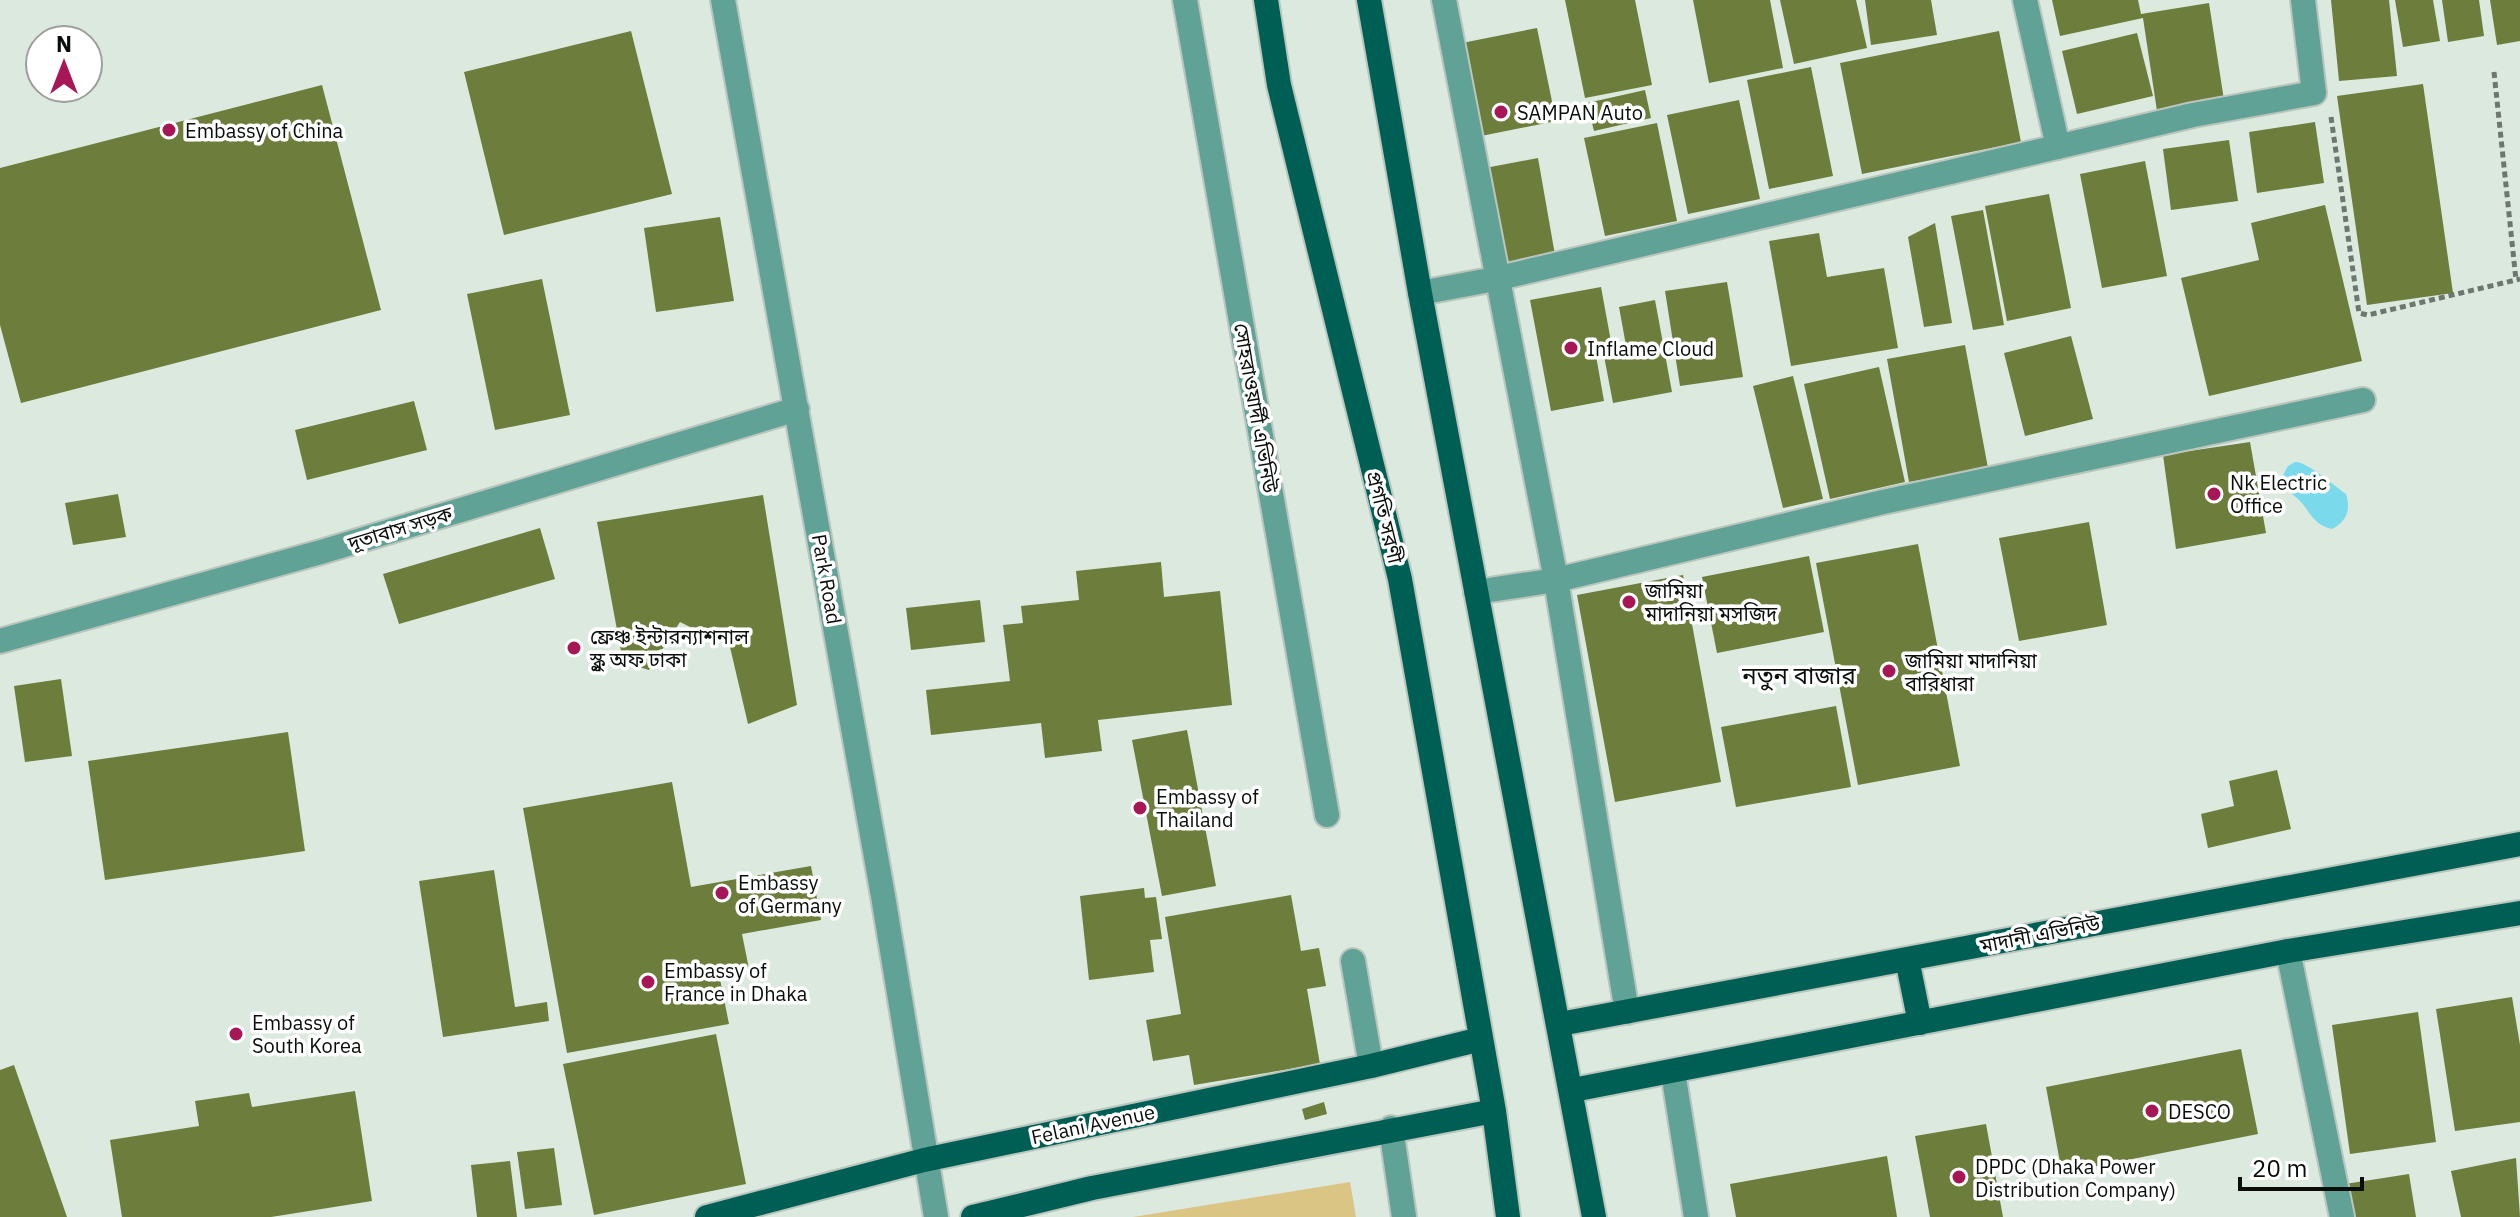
<svg xmlns="http://www.w3.org/2000/svg" width="2520" height="1217" viewBox="0 0 2520 1217" font-family="'IBM Plex Sans','Noto Sans Bengali',sans-serif">
	<style>
		.green { fill: #dac584 }
		.water { fill: #7ad9eb }
		.building { fill: #6c7d3c }
		.lines { fill: none; stroke-linecap: round; stroke-linejoin: round }
		.minor-casing { stroke: #bac6bd; stroke-width: 28 }
		.major-casing { stroke: #bac6bd; stroke-width: 28 }
		.path { stroke: #6e7670; stroke-width: 5; stroke-dasharray: 6 4; stroke-linecap: butt }
		.minor { stroke: #61a296; stroke-width: 24 }
		.major { stroke: #005f54; stroke-width: 24 }
		.poi-dot { fill: #a71756; stroke: #fff; stroke-width: 3 }
		.labels { text-anchor: middle; dominant-baseline: central; stroke-width: 7; stroke-linejoin: round; paint-order: stroke }
		.poi-label { font-size: 20px; fill: #0a0e0b; stroke: #fff; text-anchor: start }
		.street-label { font-size: 20px; fill: #0a0e0b; stroke: #fff }
		.quarter-label { font-size: 24px; fill: #0a0e0b; stroke: #fff }
	</style>
	<rect width="100%" height="100%" fill="#dce9df"/>
	<path class="green" d="M1350,1182L1356,1217H1133Z"/>
	<path class="water" d="M2295,462C2306,461 2335,486 2346,494C2351,510 2347,521 2332,529C2312,524 2311,512 2298,499C2290,491 2284,491 2281,479L2288,466Z"/>
	<path class="building" d="M1565,0H1635L1652,85L1585,98Z
		M1693,0H1770L1783,68L1709,83Z
		M1780,0H1856L1867,48L1794,64Z
		M1865,0H1931L1937,35L1871,45Z
		M2052,0H2138L2141,14L2209,3L2224,100L2157,111L2143,18L2060,36Z
		M2331,0H2389L2397,76L2339,81Z
		M2395,0H2433L2440,41L2403,47Z
		M2442,0H2479L2484,36L2448,42Z
		M2490,0H2520V41L2497,45Z
		M1537,28L1556,121L1481,136L1462,43Z
		M631,31L672,194L504,235L464,72Z
		M1999,31L2021,142L1862,174L1840,63Z
		M2137,33L2153,96L2077,114L2062,51Z
		M1811,67L1833,176L1769,189L1747,80Z
		M2423,84L2453,293L2367,305L2337,96Z
		M322,85L381,310L21,403L0,325V168Z
		M1645,90L1651,118L1594,131L1587,103Z
		M1739,100L1760,199L1688,214L1667,115Z
		M2315,122L2324,183L2257,193L2249,132Z
		M1657,123L1677,221L1605,236L1584,138Z
		M2229,140L2238,201L2171,210L2163,149Z
		M1538,158L1555,255L1503,264L1485,168Z
		M2145,161L2167,276L2102,288L2080,174Z
		M2049,194L2071,308L2007,321L1985,206Z
		M2325,205L2362,361L2209,396L2181,278L2259,260L2251,223Z
		M1983,210L2004,325L1973,330L1951,216Z
		M720,217L734,301L656,312L644,228Z
		M1935,223L1952,323L1924,327L1908,237Z
		M1819,233L1827,277L1884,268L1898,348L1791,366L1769,241Z
		M542,279L570,415L495,430L467,294Z
		M1727,282L1743,377L1680,386L1665,291Z
		M1601,287L1612,347L1595,350L1604,401L1551,411L1530,300Z
		M1655,300L1672,392L1613,403L1604,356L1627,351L1619,307Z
		M2071,336L2093,419L2025,436L2004,353Z
		M1965,345L1988,468L1909,482L1887,359Z
		M1879,367L1905,482L1830,499L1804,384Z
		M1793,376L1823,499L1783,508L1753,386Z
		M414,401L427,450L307,480L295,430Z
		M2250,442L2266,533L2176,549L2163,455Z
		M118,494L126,537L73,545L65,503Z
		M763,495L797,705L748,724L730,647L680,622L649,670L623,662L597,522Z
		M2089,522L2107,625L2019,641L1999,538Z
		M540,528L555,579L399,624L383,574Z
		M1918,544L1960,766L1858,785L1816,563Z
		M1809,556L1824,632L1717,653L1702,577Z
		M1161,562L1164,597L1220,591L1232,705L1098,720L1102,751L1045,758L1041,723L931,735L926,690L1010,681L1003,625L1023,623L1021,606L1079,600L1076,571Z
		M1683,575L1721,782L1615,802L1577,595Z
		M980,600L985,642L911,650L906,608Z
		M61,679L72,756L25,762L14,686Z
		M1836,706L1851,787L1736,807L1721,727Z
		M1187,730L1216,886L1162,896L1132,740Z
		M288,732L305,851L105,880L88,761Z
		M2277,770L2291,829L2208,848L2201,814L2234,806L2229,781Z
		M672,782L691,887L811,866L821,920L742,934L749,969L719,974L729,1024L567,1053L523,808Z
		M494,870L515,1007L547,1002L549,1021L443,1037L419,881Z
		M1144,888L1145,898L1156,897L1162,939L1150,940L1154,972L1089,980L1080,896Z
		M1291,895L1301,951L1319,948L1326,986L1307,989L1320,1064L1194,1085L1189,1055L1153,1061L1146,1020L1181,1014L1165,917Z
		M2512,997L2520,1045V1122L2455,1131L2436,1009Z
		M2418,1012L2436,1142L2350,1154L2332,1025Z
		M716,1034L746,1184L594,1215L563,1064Z
		M2241,1049L2258,1134L2062,1173L2046,1087Z
		M14,1065L67,1217H0V1070Z
		M355,1091L372,1201L271,1217H122L110,1140L199,1126L195,1101L249,1093L252,1107Z
		M1324,1102L1327,1114L1305,1120L1302,1109Z
		M1986,1124L2003,1217H1930L1915,1136Z
		M554,1148L562,1205L525,1209L517,1152Z
		M1887,1156L1897,1217H1736L1730,1184Z
		M2516,1158L2520,1217H2461L2451,1171Z
		M510,1161L517,1217H477L471,1165Z
		M2409,1174L2416,1217H2351L2345,1184Z"/>
	<g class="lines">
		<g class="minor-casing">
			<path id="minor" d="M723,0L883,896L936,1217
				M1185,0L1327,815
				M1444,0L1556,580L1627,1012
				M2025,0L2058,147
				M1420,293L1495,279L2193,115L2314,93L2303,0
				M1476,592L1556,580L1883,502L2363,400
				M0,641L321,552L797,409
				M2288,951L2342,1217
				M1353,961L1371,1066
				M1673,1072L1696,1217
				M1391,1128L1404,1217"/>
		</g>
		<g class="major-casing">
			<path id="major" d="M1266,0L1279,85L1400,579L1494,1111L1508,1217
				M1369,0L1420,293L1594,1217
				M1907,959L1920,1023
				M1560,1024L2520,844
				M1573,1090L2288,951L2520,913
				M707,1217L924,1160L1371,1066L1481,1039
				M973,1217L1092,1188L1494,1111"/>
		</g>
		<path class="path" d="M2494,72L2516,280
			M2331,117L2359,313L2368,315L2520,279"/>
		<use href="#minor" class="minor"/>
		<use href="#major" class="major"/>
	</g>
	<g class="poi-dot">
		<circle cx="1501" cy="112" r="8"/>
		<circle cx="169" cy="130" r="8"/>
		<circle cx="1571" cy="348" r="8"/>
		<circle cx="2214" cy="494" r="8"/>
		<circle cx="1629" cy="602" r="8"/>
		<circle cx="574" cy="648" r="8"/>
		<circle cx="1889" cy="671" r="8"/>
		<circle cx="1140" cy="808" r="8"/>
		<circle cx="722" cy="893" r="8"/>
		<circle cx="648" cy="982" r="8"/>
		<circle cx="236" cy="1034" r="8"/>
		<circle cx="2152" cy="1111" r="8"/>
		<circle cx="1959" cy="1177" r="8"/>
	</g>
	<g class="labels">
		<g class="poi-label">
			<text x="1517" y="112">SAMPAN Auto</text>
			<text x="185" y="130">Embassy of China</text>
			<text x="1587" y="348">Inflame Cloud</text>
			<text x="2230" y="482">Nk Electric<tspan x="2230" dy="23">Office</tspan></text>
			<text x="1645" y="590">জামিয়া<tspan x="1645" dy="23">মাদানিয়া মসজিদ</tspan></text>
			<text x="590" y="636">ফ্রেঞ্চ ইন্টারন্যাশনাল<tspan x="590" dy="23">স্কুল অফ ঢাকা</tspan></text>
			<text x="1905" y="660">জামিয়া মাদানিয়া<tspan x="1905" dy="23">বারিধারা</tspan></text>
			<text x="1156" y="796">Embassy of<tspan x="1156" dy="23">Thailand</tspan></text>
			<text x="738" y="882">Embassy<tspan x="738" dy="23">of Germany</tspan></text>
			<text x="664" y="970">Embassy of<tspan x="664" dy="23">France in Dhaka</tspan></text>
			<text x="252" y="1022">Embassy of<tspan x="252" dy="23">South Korea</tspan></text>
			<text x="2168" y="1111">DESCO</text>
			<text x="1975" y="1166">DPDC (Dhaka Power<tspan x="1975" dy="23">Distribution Company)</tspan></text>
		</g>
		<g class="street-label">
			<text transform="translate(1256 408) rotate(80)">সোহরাওয়ার্দী এভিনিউ</text>
			<text transform="translate(1385 517) rotate(76)">প্রগতি সরণী</text>
			<text transform="translate(400 528) rotate(-17)">দূতাবাস সড়ক</text>
			<text transform="translate(827 579) rotate(80)">Park Road</text>
			<text transform="translate(2040 934) rotate(-11)">মাদানী এভিনিউ</text>
			<text transform="translate(1093 1124) rotate(-12)">Felani Avenue</text>
		</g>
		<g class="quarter-label">
			<text x="1799" y="675">নতুন বাজার</text>
		</g>
	</g>
	<g transform="translate(64 64)"><circle r="38" fill="#ffffff" stroke="#9d9f9d" stroke-width="2"/>
	<path d="M0-6L14 30L0 20L-14 30Z" fill="#a71756"/>
	<text y="-12" font-size="22" font-weight="bold" text-anchor="middle" fill="#0a0e0b">N</text>
	</g>
	<path d="M2240 1177v12h122v-12" fill="none" stroke="#0a0e0b" stroke-width="4"/>
	<text x="2252" y="1177" font-size="24" fill="#0a0e0b" stroke="#ffffff" stroke-width="6" paint-order="stroke">20 m</text>
</svg>
